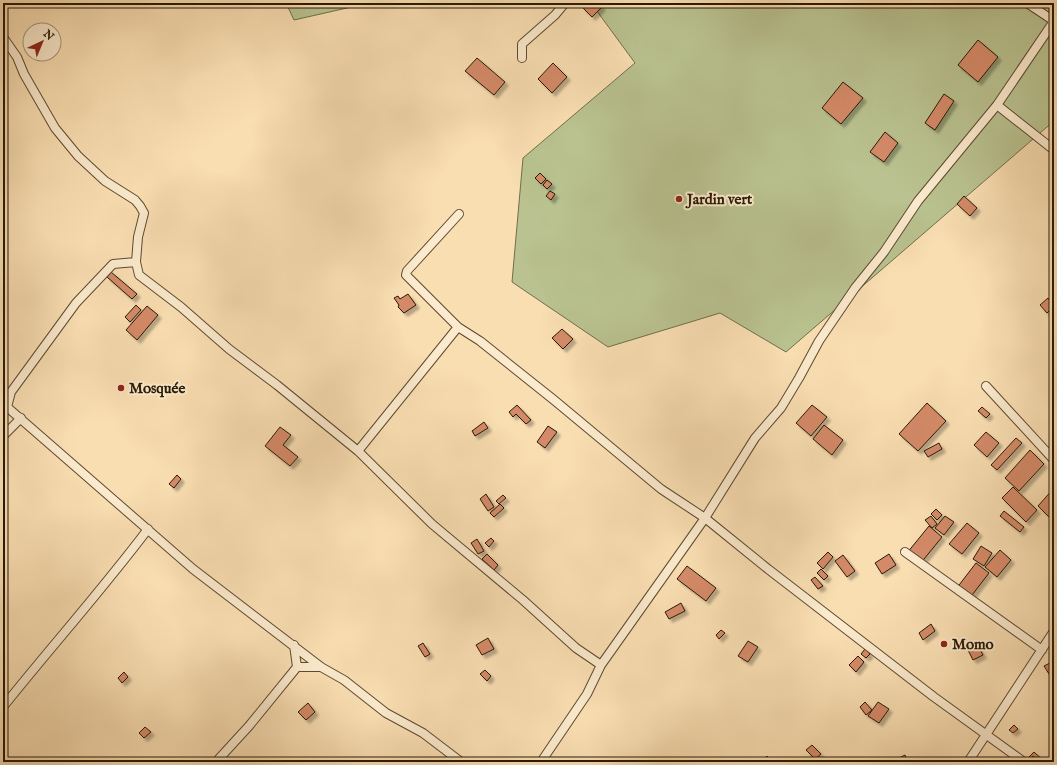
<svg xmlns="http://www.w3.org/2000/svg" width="1057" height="765" viewBox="0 0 1057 765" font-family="'IM FELL English',serif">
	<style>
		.green { fill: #b9c290; stroke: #716e4a }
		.building { fill: #d48a67; stroke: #291904; filter: url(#shadow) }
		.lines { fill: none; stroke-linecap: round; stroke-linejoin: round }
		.street-casing { stroke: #5d4a30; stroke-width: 10 }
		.street { stroke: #fbeacd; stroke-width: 8 }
		.poi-dot { fill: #8f2418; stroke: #fbeacd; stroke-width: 1.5 }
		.labels { text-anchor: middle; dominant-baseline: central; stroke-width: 4; stroke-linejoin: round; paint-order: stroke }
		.poi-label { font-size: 15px; font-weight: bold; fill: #291904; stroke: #fbeacd; text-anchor: start }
	</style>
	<defs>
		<filter id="shadow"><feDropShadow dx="3.5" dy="3.5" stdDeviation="1" flood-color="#0004"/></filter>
	</defs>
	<rect width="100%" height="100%" fill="#f9deb2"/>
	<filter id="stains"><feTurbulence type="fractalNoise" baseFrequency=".005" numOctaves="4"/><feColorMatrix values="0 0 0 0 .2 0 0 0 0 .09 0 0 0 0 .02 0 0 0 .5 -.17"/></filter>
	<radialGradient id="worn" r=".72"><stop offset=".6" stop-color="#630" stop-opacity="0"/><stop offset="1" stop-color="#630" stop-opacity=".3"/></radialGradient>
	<path class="green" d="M286,3H369L294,20Z
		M591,3H1054V121L786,352L720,313L608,347L512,282L523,158L635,63Z"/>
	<path class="building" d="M586,3H598L602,7L592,17L582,7Z
		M978,40L998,57L978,82L958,65Z
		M477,58L505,82L494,95L465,71Z
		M553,63L567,77L552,93L538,79Z
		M843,82L863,98L841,124L822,108Z
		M944,94L954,101L935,130L925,123Z
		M885,132L898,143L884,162L870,152Z
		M540,173L546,179L541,184L535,178Z
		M547,180L552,184L547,189L543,185Z
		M550,191L555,194L551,200L546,196Z
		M964,196L977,208L970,216L957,204Z
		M111,272L137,294L132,299L107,277Z
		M408,294L416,305L404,313L398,307L399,305L394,298L398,296L400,299Z
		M1048,298L1054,306L1047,313L1040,305Z
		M136,305L141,310L130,322L125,317Z
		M147,306L158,315L137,340L126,330Z
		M562,329L573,339L563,349L552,338Z
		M927,403L946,421L918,451L899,434Z
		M517,405L531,420L526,424L516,414L513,417L509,412Z
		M812,405L827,417L811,436L796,423Z
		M982,407L990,414L986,418L978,411Z
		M484,422L488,428L475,436L472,431Z
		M824,425L843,440L832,455L813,439Z
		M548,426L557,432L545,448L537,442Z
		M280,427L291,435L283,445L298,457L290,466L265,446Z
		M986,432L999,443L987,457L974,445Z
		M1016,438L1022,443L997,470L991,465Z
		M939,443L942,449L928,457L924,451Z
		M1030,450L1044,464L1019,491L1005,478Z
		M177,475L181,479L174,488L169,484Z
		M1013,487L1037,510L1026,522L1002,498Z
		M1054,488V511L1049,517L1038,506Z
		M486,494L494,507L488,511L480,499Z
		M503,495L506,498L499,504L496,501Z
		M500,504L504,508L494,517L490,513Z
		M936,509L942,515L937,520L931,514Z
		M1004,511L1024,527L1020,532L1000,516Z
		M931,516L937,524L932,528L925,520Z
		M945,516L954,522L944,535L935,528Z
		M967,523L979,533L962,554L949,544Z
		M929,526L942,537L920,564L907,553Z
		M491,538L494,541L489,547L485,543Z
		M477,539L484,551L478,554L471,543Z
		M981,546L992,553L984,566L973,559Z
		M1000,550L1011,560L997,577L985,567Z
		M828,552L833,557L823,569L817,563Z
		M487,554L498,565L494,570L482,559Z
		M889,554L896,565L882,574L875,563Z
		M843,555L855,571L847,577L835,561Z
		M976,563L989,573L969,599L956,589Z
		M687,566L716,588L706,601L677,579Z
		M821,569L828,576L824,580L817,573Z
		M815,577L823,586L818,589L811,580Z
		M681,603L685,611L669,619L665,612Z
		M931,624L935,631L923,640L919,633Z
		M721,630L725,633L719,639L716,635Z
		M488,638L494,649L482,655L476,645Z
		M748,641L758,647L748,662L738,656Z
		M976,642L983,655L973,660L966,646Z
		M423,643L430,654L425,657L418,646Z
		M865,649L870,654L866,658L861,654Z
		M858,656L864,662L856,672L849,665Z
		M1050,663L1054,669V675L1051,677L1044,666Z
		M485,670L491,676L487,681L480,674Z
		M124,672L128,677L122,683L118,678Z
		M865,702L872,710L866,715L860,707Z
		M878,702L889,709L879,723L868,716Z
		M308,703L315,712L306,720L298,712Z
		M1014,725L1018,729L1013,733L1009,730Z
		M145,727L151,732L144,738L139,733Z
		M812,745L821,754L815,759L806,750Z
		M1034,752L1044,761L1043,762H1039L1033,756L1031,758L1029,757Z
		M905,755L908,762H894L893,761Z
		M767,756L772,762H764L763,760Z"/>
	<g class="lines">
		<g class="street-casing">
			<path id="street" d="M3,37L17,57L24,74L55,128L78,156L105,181L135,200L140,206L144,213L138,237L136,262L139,275L181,307L229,349L277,385L358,451L432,524L523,600L576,648L601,665
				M522,58V44L555,15L565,3
				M997,105L1054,150
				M459,214L407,271L406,275L458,327L480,341L554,400L661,489L705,518L768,569L934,697L1024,762
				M136,262L113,264L76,303L11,392L7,407L193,569L321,667L344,680L386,713L423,733L461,762
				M986,386L1054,460
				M3,436L21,418
				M358,451L458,327
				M905,552L1042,650
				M297,667H321
				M3,707C51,647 102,590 148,529
				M216,762L249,726L297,667L294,645
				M541,762L587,694L601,665L705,518L755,438L781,408L799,378L819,341L855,288L884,252L918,201L997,105L1054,21L1027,3
				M968,762L1054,631"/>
		</g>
		<use href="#street" class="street"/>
	</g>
	<g class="poi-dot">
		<circle cx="679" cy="199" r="4"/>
		<circle cx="121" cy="388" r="4"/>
		<circle cx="944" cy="644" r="4"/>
	</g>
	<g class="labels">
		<g class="poi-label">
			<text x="687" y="199">Jardin vert</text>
			<text x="129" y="388">Mosquée</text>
			<text x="952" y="644">Momo</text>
		</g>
	</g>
	<rect width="1057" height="765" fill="none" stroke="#f9deb2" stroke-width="16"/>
	<rect x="4" y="4" width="1049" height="757" fill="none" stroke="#291904" stroke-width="2"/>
	<rect x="8" y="8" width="1041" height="749" fill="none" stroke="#291904"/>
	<g transform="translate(42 42) rotate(44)"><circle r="19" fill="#fbeacd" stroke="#a7967d"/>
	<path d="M0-3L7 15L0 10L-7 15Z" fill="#8f2418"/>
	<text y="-6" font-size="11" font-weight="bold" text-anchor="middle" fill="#291904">N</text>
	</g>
	<rect width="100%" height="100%" filter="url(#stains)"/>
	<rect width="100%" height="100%" fill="url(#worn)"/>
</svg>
